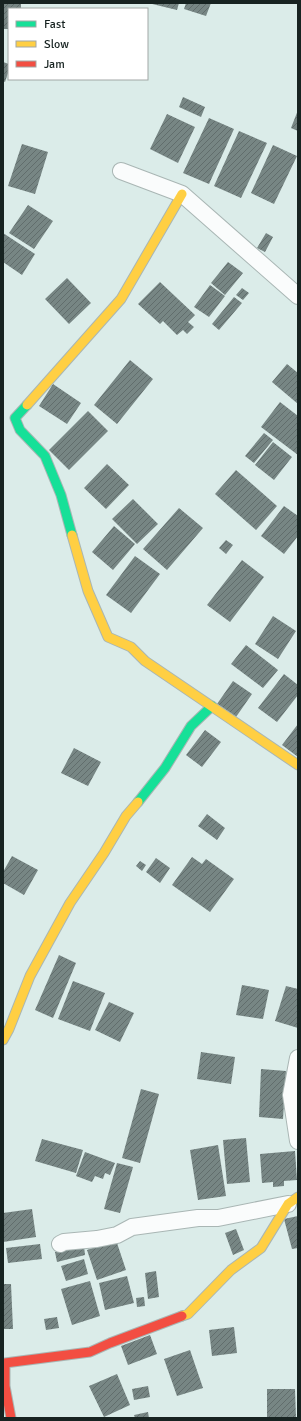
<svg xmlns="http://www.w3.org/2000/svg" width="301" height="1421" viewBox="0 0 301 1421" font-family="Signika,sans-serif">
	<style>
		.building { fill: url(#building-hatch) }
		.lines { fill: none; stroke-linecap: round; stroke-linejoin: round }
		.street-casing { stroke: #a9b6b4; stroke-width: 18 }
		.fast-casing { stroke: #a9b6b4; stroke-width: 11 }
		.slow-casing { stroke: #a9b6b4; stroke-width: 11 }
		.jam-casing { stroke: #a9b6b4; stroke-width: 11 }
		.street { stroke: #fafcfc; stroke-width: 16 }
		.fast { stroke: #16e098; stroke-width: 9 }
		.slow { stroke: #ffcf43; stroke-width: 9 }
		.jam { stroke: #f24e42; stroke-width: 9 }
	</style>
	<defs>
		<pattern id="building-hatch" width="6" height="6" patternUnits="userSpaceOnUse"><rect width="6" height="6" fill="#778684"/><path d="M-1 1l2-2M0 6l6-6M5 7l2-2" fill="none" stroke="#616d6c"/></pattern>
	</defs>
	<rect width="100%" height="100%" fill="#dbece9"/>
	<path class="building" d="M3,3H21V9H9V29H3Z
		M148,3H179L177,10Z
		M186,3H211L206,16L184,9Z
		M3,62L9,64V70L5,82L3,81Z
		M183,97L205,107L201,117L179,107Z
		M298,110V131L291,128Z
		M167,114L195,127L178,163L150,149Z
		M209,118L234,129L209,184L183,173Z
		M239,131L267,143L241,198L214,186Z
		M22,144L48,152L35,194L8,186Z
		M273,145L297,156L274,204L251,193Z
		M28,205L53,221L34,249L9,233Z
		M3,233L35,254L22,275L3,262Z
		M266,233L273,237L265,252L257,248Z
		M228,262L243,273L225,295L211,283Z
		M67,278L91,303L69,324L45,299Z
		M160,282L195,315L188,322L194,327L187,334L183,330L177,335L163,321L160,324L138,304Z
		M210,285L225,296L209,317L194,307Z
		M242,288L249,293L243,300L236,295Z
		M234,297L242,303L219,330L212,324Z
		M130,360L153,379L117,424L94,405Z
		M287,364L298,373V404L272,382Z
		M53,384L81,403L67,424L39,406Z
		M280,402L298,416V455L261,427Z
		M88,411L108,431L69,470L49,450Z
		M264,433L273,440L254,463L245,456Z
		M273,442L292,457L274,480L255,465Z
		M107,464L129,485L106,509L84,488Z
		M236,470L277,506L256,530L215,494Z
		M133,499L158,524L137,544L112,519Z
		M284,506L298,516V536L284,554L261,536Z
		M179,508L203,528L167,570L143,549Z
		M114,526L135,544L113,570L92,552Z
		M226,540L233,545L226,554L219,548Z
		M135,556L160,574L131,613L106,595Z
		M242,560L264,577L230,622L207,605Z
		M273,616L296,631L278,659L255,644Z
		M246,645L278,670L263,688L231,664Z
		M284,674L298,685V695L277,722L258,708Z
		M233,681L252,694L236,717L217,704Z
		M298,724V757L282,745Z
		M205,730L221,742L202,767L186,755Z
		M74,748L101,762L88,786L61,773Z
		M207,814L225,828L217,840L198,826Z
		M12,856L38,870L24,895L3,883V872Z
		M192,857L202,864L206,859L234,879L210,912L172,885Z
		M156,858L170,868L160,883L146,872Z
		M140,861L146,865L142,871L136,866Z
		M59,955L76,963L53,1018L35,1010Z
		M73,981L105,993L90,1031L58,1019Z
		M242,985L269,990L263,1019L236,1015Z
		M286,986L298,989V1028L275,1021Z
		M109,1002L134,1013L120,1042L95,1030Z
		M201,1052L235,1057L231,1084L197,1079Z
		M261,1069L286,1071L283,1119L259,1117Z
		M141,1089L159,1094L140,1163L122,1158Z
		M246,1138L250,1182L227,1184L223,1140Z
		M42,1139L83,1150L76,1173L35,1161Z
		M218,1145L226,1196L198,1200L190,1150Z
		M295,1151L297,1180L284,1181V1186L273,1187V1182L262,1183L260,1154Z
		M85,1152L115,1163L110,1175L105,1173L103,1179L95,1176L92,1182L76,1176Z
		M117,1163L133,1167L120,1213L104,1209Z
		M32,1209L36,1237L3,1242V1213Z
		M298,1216V1248L292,1249L284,1219Z
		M236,1229L244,1250L233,1255L225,1233Z
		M116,1240L126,1270L97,1280L87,1250Z
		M40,1244L42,1259L8,1263L6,1248Z
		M84,1246L85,1255L57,1262L55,1252Z
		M84,1259L88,1274L66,1281L61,1266Z
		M156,1271L159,1297L148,1299L145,1273Z
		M127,1276L134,1303L105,1310L99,1283Z
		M90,1281L100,1316L72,1325L61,1289Z
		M3,1284H11L13,1329H3Z
		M144,1297L145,1306L137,1307L136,1298Z
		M57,1317L59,1328L46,1330L44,1319Z
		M234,1327L237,1353L212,1356L209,1330Z
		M150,1335L157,1354L128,1365L121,1346Z
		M190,1350L203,1388L177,1396L164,1359Z
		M117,1374L130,1405L104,1417L89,1386Z
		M148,1386L150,1397L134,1400L132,1389Z
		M267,1389H295L296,1418H267Z
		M148,1412L149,1418H135L134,1415Z"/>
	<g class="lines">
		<g class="street-casing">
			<path id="street" d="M121,171L182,194L298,296
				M298,1058L291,1095L298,1141
				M60,1244L64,1242L97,1239L117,1235L132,1227L198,1218H218L288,1204"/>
		</g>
		<g class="fast-casing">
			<path id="fast" d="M27,405L15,418L20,430L45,456L61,495L72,535
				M138,802L165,768L191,726L212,706"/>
		</g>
		<g class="slow-casing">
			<path id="slow" d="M27,405L121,299L182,194
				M72,535L88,591L108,637L131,647L145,661L298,765
				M3,1040L9,1029L30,976L70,903L104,853L126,816L138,802
				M182,1316L188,1314L231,1270L261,1248L288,1204L298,1197"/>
		</g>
		<g class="jam-casing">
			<path id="jam" d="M11,1418L5,1386V1363L90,1352L110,1343L182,1316"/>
		</g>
		<use href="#street" class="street"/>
		<use href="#fast" class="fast"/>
		<use href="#slow" class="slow"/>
		<use href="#jam" class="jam"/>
	</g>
	<rect width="301" height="1421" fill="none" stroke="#172321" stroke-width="8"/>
	<rect x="8" y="8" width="140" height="72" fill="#ffffff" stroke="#a2a7a6"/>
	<rect x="16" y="21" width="20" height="6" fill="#16e098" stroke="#a2a7a6"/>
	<text x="44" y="28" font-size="12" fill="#172321">Fast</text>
	<rect x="16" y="41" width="20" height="6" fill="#ffcf43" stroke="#a2a7a6"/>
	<text x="44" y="48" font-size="12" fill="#172321">Slow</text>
	<rect x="16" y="61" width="20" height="6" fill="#f24e42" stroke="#a2a7a6"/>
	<text x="44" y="68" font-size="12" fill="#172321">Jam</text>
</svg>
